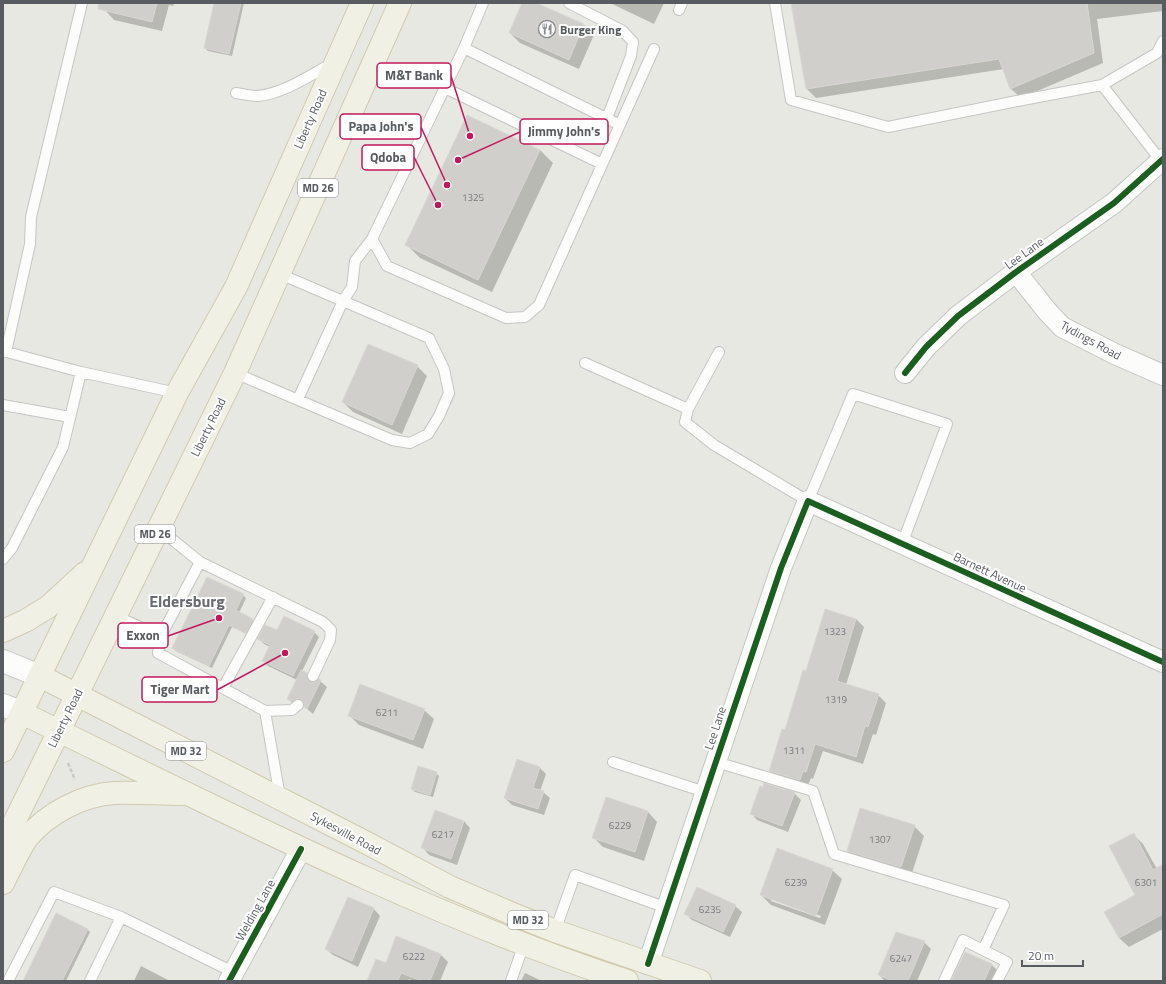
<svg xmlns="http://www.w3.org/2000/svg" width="1166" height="984" viewBox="0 0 1166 984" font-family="'Titillium Web',sans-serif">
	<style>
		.shadow { fill: #0003; fill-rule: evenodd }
		.building { fill: #d0cfcc; stroke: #d8d7d2 }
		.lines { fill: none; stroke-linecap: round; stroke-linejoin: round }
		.lane-casing { stroke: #c5c6c4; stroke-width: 12 }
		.street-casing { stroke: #c5c6c4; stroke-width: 22 }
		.secondary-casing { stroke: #c5c5c4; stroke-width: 24 }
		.primary-casing { stroke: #d0caaf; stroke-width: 24 }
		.path { stroke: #c5cac8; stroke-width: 2.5; stroke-dasharray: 4 2; stroke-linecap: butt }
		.lane { stroke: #fcfcfb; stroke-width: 10 }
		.street { stroke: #fcfcfb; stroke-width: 20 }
		.secondary { stroke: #fcfcfb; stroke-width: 22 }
		.primary { stroke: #f1f0e5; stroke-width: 22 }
		.cycleway-casing { stroke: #fff; stroke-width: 8 }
		.cycleway { stroke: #1b5e20; stroke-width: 6 }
		.labels { text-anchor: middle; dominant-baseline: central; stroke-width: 4; stroke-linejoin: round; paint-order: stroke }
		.number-label { font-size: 10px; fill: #77797c }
		.shield { fill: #fff; stroke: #8a8c90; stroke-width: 1 }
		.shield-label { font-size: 11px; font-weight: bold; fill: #585b60 }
		.poi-label { font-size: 12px; font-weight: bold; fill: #585b60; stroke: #fff; text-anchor: start }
		.street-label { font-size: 12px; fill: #585b60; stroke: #fff }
		.district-label { font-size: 16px; font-weight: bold; fill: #696d72; stroke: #fff }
		.leader { fill: none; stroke: #c2185b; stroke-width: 1.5 }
		.callout-dot { fill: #c2185b; stroke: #fff; stroke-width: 1.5 }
		.callout { fill: #fff; stroke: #c2185b; stroke-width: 1.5 }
		.callout-label { font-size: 13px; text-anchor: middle; font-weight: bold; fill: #585b60 }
	</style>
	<rect width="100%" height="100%" fill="#e8e8e2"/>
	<path class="shadow" d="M106,3H174L173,6L169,5L162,31L114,20L105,10Z
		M215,3H244L232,56L208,51L205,48Z
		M524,3H534L584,25L594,35L579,69L520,43L510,33Z
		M610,3H664L654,24Z
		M792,3H1163V11L1097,19L1103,63L1021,98L1011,89L1004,69L816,98L806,88Z
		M540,150L553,163L492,292L420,258L407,245Z
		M417,366L427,376L402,434L353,412L343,402Z
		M243,595L246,598L239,613L253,620L256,623L249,635L232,627L212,668L176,651L173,648Z
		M856,619L864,627L846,685L878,695L886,703L876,735L873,734L863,764L823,751L813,779L811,778L807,787L777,778L770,771L806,672Z
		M277,632H314L319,637L302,671L313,680V683L320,681L327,687L313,714L305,707V705L299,707L295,705L288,699L297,680L268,666L263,661L270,647L264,644L259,639Z
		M424,710L434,719L423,749L359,725L349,715Z
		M540,768L546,774L540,791L543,792L550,798L544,815L512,805L505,798Z
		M436,773L439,776L433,797L415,792L412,789Z
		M764,788L794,793L801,800L788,832L757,820L751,813Z
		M606,799L648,812L657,822L644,861L603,847L594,838Z
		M464,821L470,828L457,865L429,855L423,848Z
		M914,826L924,836L911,876L858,861L848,851Z
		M1133,834L1143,844L1157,869L1163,865V929L1129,947L1119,938L1137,896Z
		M832,870L842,879L825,925L771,905L761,895ZM771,898L821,916L820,918L771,901Z
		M348,898L374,909L380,916L358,967L333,955L326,949Z
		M735,906L742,912L730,937L692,920L685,913Z
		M87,929L90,932L66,981H24Z
		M924,942L931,949L917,981H885L879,975Z
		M440,954L448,962L440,981H413L409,979L408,981H368Z
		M991,964L1001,974L998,981H951Z
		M141,966L170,981H134Z
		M525,973L542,981H521Z"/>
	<path class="building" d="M99,3H157L152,22L98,9Z
		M214,3H241L229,54L204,48Z
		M522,3H536L584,24L569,60L509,33Z
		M791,3H1087L1094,53L1010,89L999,59L806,89Z
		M467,115L540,150L478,280L405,245Z
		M368,344L418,365L392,425L342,402Z
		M207,577L244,594L236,610L253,619L246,633L229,625L209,666L172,648Z
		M825,609L856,619L837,681L879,694L868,727L865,726L856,757L815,744L806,772L803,771L800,780L769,771L782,729L785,730L803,670L806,671Z
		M284,616L315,631L293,676L262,661L270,645L257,639L265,625L277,630Z
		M301,670L307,673V677L310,682H314L319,679L321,680L307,709L304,707V704L301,699H297L292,701L287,699Z
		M360,684L425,709L413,740L348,716Z
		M517,759L540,767L533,788L544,791L538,809L504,798Z
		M418,766L437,772L430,795L411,789Z
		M764,783L795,792L782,826L750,814L760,786L763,787Z
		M606,797L648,811L635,852L592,838Z
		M860,808L915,825L901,867L847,851Z
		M435,810L464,821L451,859L421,848Z
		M1134,833L1153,870L1163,864V914L1119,938L1104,912L1135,895L1109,846Z
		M777,848L833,869L816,916L760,895Z
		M697,887L736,905L723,932L684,914Z
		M348,897L374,908L352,961L325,949Z
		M56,913L88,929L62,981H23Z
		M896,932L925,941L908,981H893L878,975Z
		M396,936L441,954L430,981H422L401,973L398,981H367L376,959L386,963Z
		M965,952L992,964L984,981H951Z"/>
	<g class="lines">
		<g class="lane-casing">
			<path id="lane" d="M569,3L623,31L633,42L631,56L607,118
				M775,3L791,100L888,127L1017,101L1102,85L1157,53L1163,41
				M679,10L682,3
				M464,48L620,125
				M1102,85L1161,161
				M445,88L602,164
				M236,93C243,94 251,96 258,96C285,93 310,75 333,63
				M372,239L387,266L506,318L525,317L539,305L654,49
				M3,351L81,372L177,393
				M6,352L30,244L31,217L82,3
				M719,352L688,409L685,422L714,445L808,501L853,394L947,424L902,544
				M585,363L688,409
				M235,373L392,440L410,443L428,434L439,416L449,393L444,369L429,338L280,274
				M298,399L343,301L352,287L355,261L372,239L464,48L483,3
				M3,405L70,417
				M158,528L200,562L323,622L331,630L330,640L313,676
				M3,559L12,548L63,447L81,372
				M115,616L161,636L200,562
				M161,636L158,653L265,711L280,797
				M223,688L273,597
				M265,711L292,710L298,705
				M613,762L705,792
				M716,762L813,791L834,854L1004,905L983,950
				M555,931L575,875L667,908
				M8,981L54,892L121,917L233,972
				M90,981L121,917
				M511,981L524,944
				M944,981L963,940L1007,962L997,981"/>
		</g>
		<g class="street-casing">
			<path id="street" d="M1016,272L1047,311L1062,327L1115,354L1163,375
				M905,373L926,347L958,316L1016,272L1114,203L1163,159
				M648,964L781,568L808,501L1163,662
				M229,981L301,849"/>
		</g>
		<g class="secondary-casing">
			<path id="secondary" d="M3,661L40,676
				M3,705L22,713"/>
		</g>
		<g class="primary-casing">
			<path id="primary" d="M3,631L25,621L48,607L85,573
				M40,676L363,841L450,887L520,917L555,931L700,981
				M22,713C220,809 417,912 627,981
				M3,751L177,393L236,287L362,3
				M3,845L235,373L400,3
				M3,883C10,870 20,847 28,837C48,813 83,795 114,793C136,792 159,794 182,794"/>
		</g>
		<path class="path" d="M68,763L75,780"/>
		<use href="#lane" class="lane"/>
		<use href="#street" class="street"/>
		<use href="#secondary" class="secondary"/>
		<use href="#primary" class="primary"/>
		<g class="cycleway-casing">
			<path id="cycleway" d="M905,373L926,347L958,316L1016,272L1114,203L1163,159
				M648,964L781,568L808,501L1163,662
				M229,981L301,849"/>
		</g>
		<use href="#cycleway" class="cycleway"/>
	</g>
	<defs>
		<g id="restaurant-ring" transform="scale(0.9)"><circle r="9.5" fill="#fff" stroke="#8a8c8e" stroke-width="1.5"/><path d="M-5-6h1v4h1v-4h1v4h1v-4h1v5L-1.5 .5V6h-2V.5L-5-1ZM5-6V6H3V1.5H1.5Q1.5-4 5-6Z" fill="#8a8c8e"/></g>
	</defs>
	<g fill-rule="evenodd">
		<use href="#restaurant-ring" x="547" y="29"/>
	</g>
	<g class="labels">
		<g class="number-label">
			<text x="473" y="197">1325</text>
			<text x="835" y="631">1323</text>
			<text x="836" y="699">1319</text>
			<text x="387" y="712">6211</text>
			<text x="794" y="750">1311</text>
			<text x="620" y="825">6229</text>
			<text x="443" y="834">6217</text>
			<text x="880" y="839">1307</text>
			<text x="796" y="882">6239</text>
			<text x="1146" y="882">6301</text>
			<text x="710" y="909">6235</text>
			<text x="414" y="956">6222</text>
			<text x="901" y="958">6247</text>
		</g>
		<g class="shield">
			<rect x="298" y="179" width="40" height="18" rx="3"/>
			<rect x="135" y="525" width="40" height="18" rx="3"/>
			<rect x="166" y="742" width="40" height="18" rx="3"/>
			<rect x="508" y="911" width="40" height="18" rx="3"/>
		</g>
		<g class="shield-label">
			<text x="318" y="188">MD 26</text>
			<text x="155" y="534">MD 26</text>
			<text x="186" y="751">MD 32</text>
			<text x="528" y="920">MD 32</text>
		</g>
		<g class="poi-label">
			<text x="560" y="29">Burger King</text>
		</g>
		<g class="street-label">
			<text transform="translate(310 119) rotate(-66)">Liberty Road</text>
			<text transform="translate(1024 253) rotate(-36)">Lee Lane</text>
			<text transform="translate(1091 340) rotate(29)">Tydings Road</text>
			<text transform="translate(208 427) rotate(-64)">Liberty Road</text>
			<text transform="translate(990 572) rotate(25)">Barnett Avenue</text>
			<text transform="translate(65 718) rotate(-64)">Liberty Road</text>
			<text transform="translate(715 728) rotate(-72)">Lee Lane</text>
			<text transform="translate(346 833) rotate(28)">Sykesville Road</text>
			<text transform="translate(255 910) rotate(-61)">Welding Lane</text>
		</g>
		<g class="district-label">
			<text x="187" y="601">Eldersburg</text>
		</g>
	</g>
	<path class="leader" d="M470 136L451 76M447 185L421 127M458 160L520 132M438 205L414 157M219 618L168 636M285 653L217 690"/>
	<g class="callout-dot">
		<circle cx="470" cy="136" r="4"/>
		<circle cx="447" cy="185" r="4"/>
		<circle cx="458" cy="160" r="4"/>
		<circle cx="438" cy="205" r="4"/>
		<circle cx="219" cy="618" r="4"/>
		<circle cx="285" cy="653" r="4"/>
	</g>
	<g class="callout">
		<rect x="377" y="63" width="74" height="25" rx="4"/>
		<rect x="340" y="114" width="81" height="25" rx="4"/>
		<rect x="520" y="119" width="88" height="25" rx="4"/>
		<rect x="362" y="145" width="52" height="25" rx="4"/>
		<rect x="118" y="623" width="50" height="25" rx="4"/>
		<rect x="142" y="677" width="75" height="25" rx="4"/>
	</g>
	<g class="callout-label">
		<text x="414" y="80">M&amp;T Bank</text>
		<text x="381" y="131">Papa John's</text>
		<text x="564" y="136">Jimmy John's</text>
		<text x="388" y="162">Qdoba</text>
		<text x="143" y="640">Exxon</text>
		<text x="180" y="694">Tiger Mart</text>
	</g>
	<rect width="1166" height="984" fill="none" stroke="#585b60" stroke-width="8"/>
	<path d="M1022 960v6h61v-6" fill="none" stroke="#585b60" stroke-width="2"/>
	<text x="1028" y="960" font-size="12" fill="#585b60" stroke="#ffffff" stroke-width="3" paint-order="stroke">20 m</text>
</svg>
